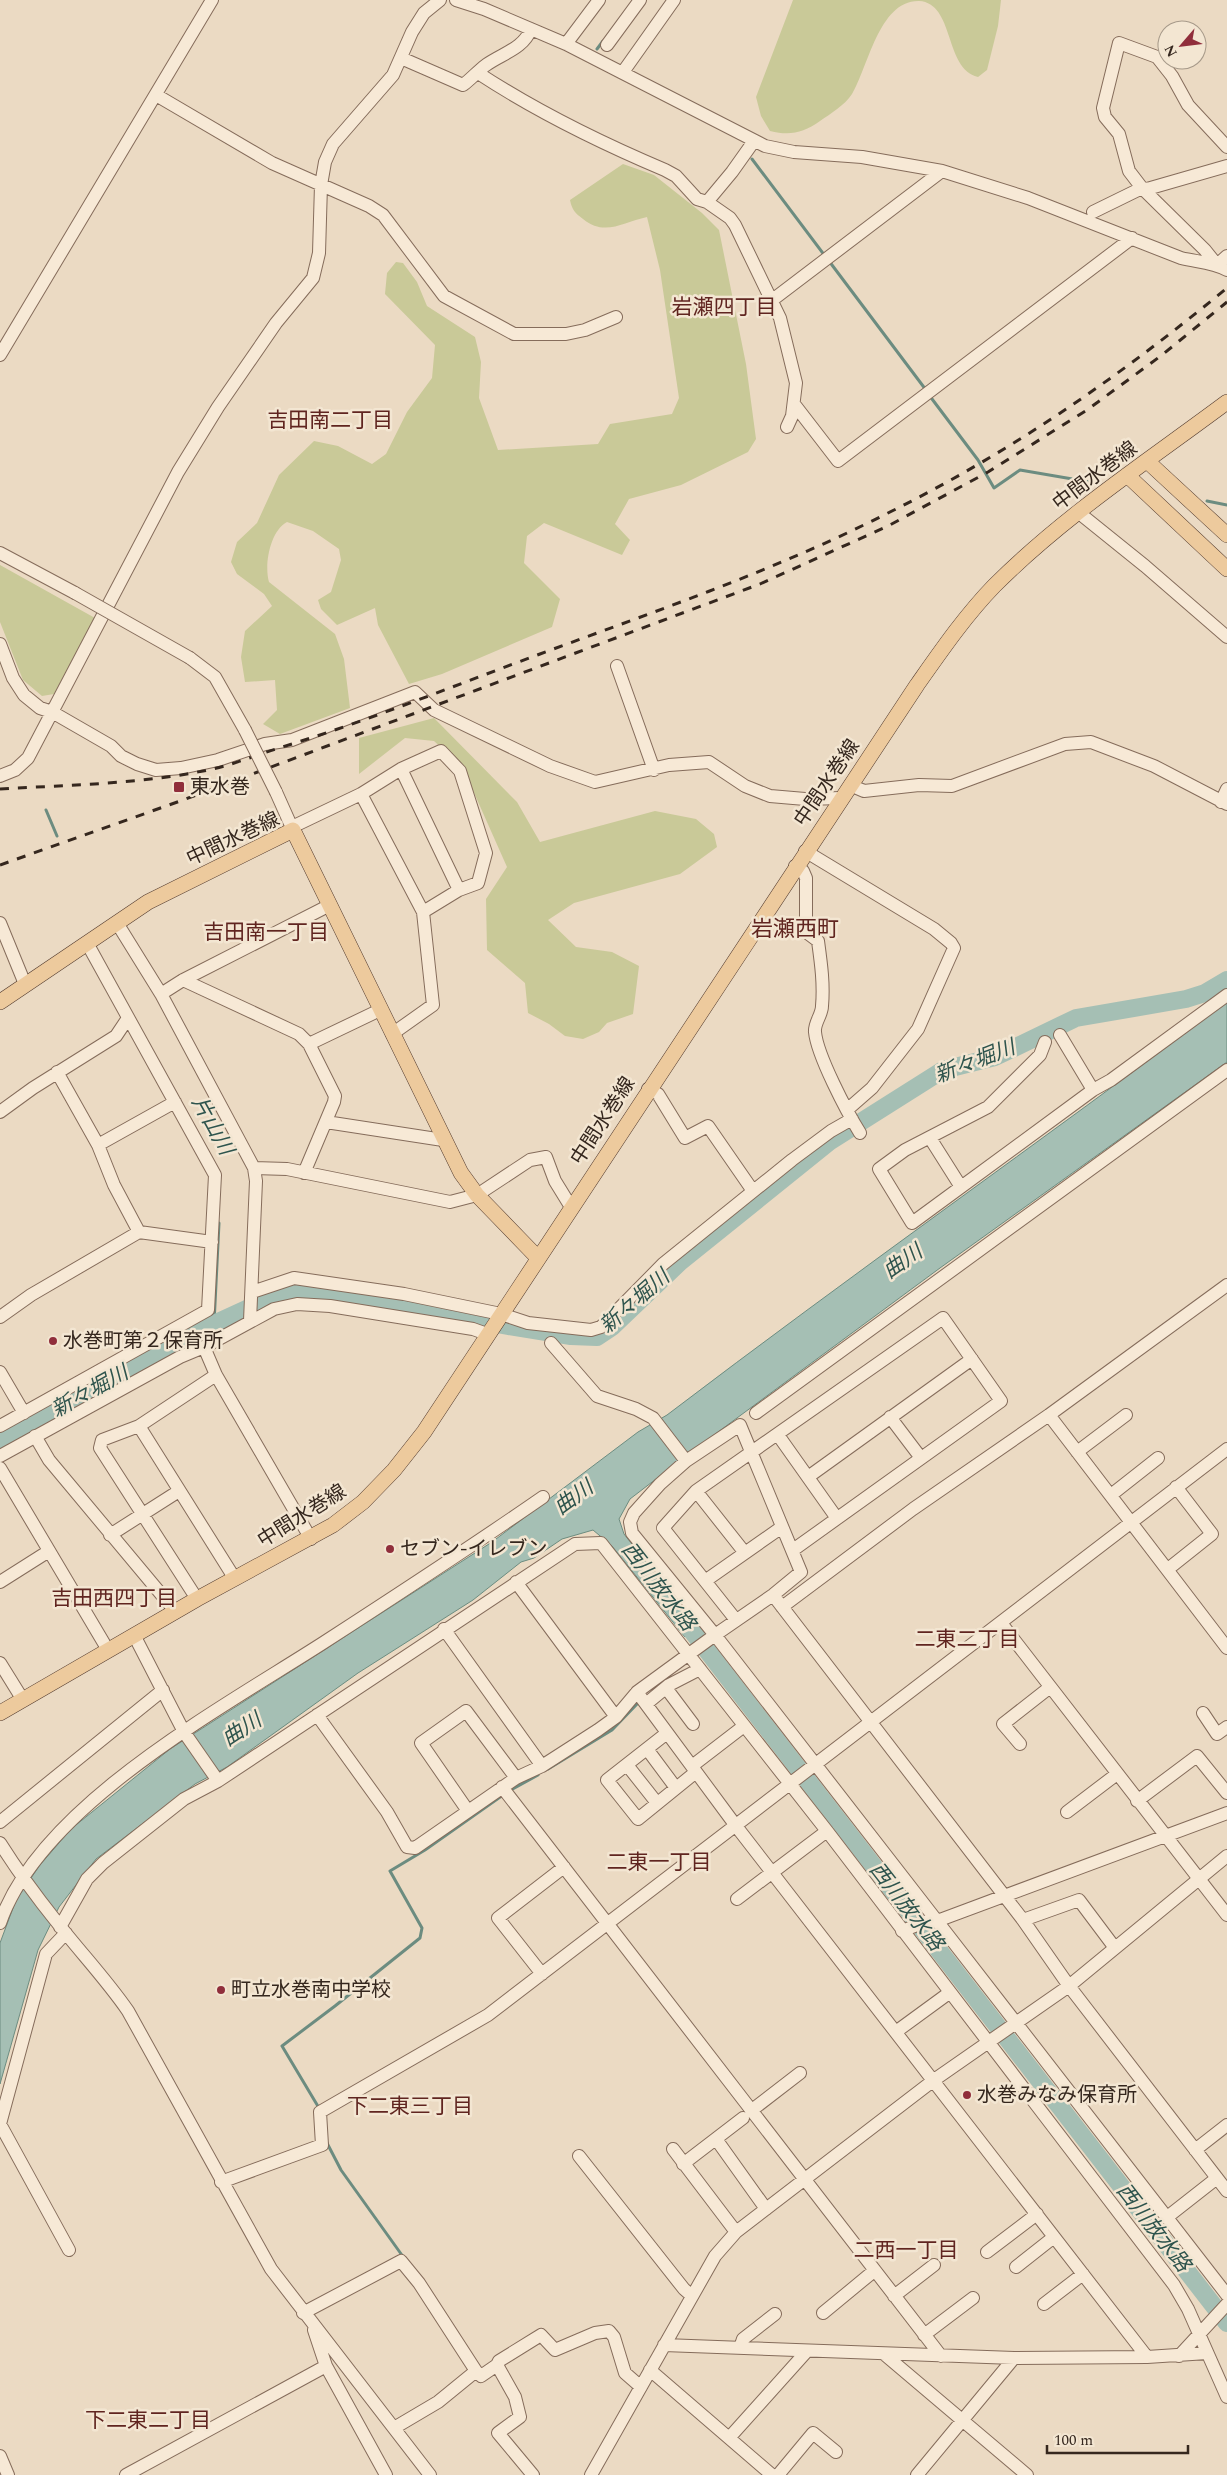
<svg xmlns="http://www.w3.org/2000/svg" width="1227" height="2475" viewBox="0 0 1227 2475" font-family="Spectral,'Noto Sans JP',serif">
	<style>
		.green { fill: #c9c998 }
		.water { fill: #a5bfb4; stroke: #6c8c80 }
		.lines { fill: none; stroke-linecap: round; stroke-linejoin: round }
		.stream { stroke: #6c8c80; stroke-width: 3 }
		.river { stroke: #a5bfb4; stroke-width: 18 }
		.minor-casing { stroke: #856c5b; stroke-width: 14 }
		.major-casing { stroke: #533b2f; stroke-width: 16 }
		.minor { stroke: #f7e9d6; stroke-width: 12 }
		.major { stroke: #edca9d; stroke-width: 15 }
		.rail { stroke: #35271e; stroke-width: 3; stroke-dasharray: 9 9; stroke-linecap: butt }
		.minor-bridge-casing { stroke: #856c5b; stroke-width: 14; stroke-linecap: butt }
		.minor-bridge { stroke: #f7e9d6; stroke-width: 12 }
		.poi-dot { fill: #902e3b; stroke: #f3e6d2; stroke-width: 2 }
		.labels { text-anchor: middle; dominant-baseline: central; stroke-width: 5; stroke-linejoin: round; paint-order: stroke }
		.street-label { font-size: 20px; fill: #35271e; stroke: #f3e6d2 }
		.poi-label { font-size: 20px; fill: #35271e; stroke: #f3e6d2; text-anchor: start }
		.neighbourhood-label { font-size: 21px; fill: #602520; stroke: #f3e6d2 }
		.water-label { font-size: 21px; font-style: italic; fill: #2e544d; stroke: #f3e6d2 }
		.quarter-label { font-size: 22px; fill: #602520; stroke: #f3e6d2 }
	</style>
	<rect width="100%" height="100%" fill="#ebdac3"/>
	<path class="green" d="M793,0H1001L998,26L987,70L978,77C944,69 955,3 919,1C879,0 868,68 852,94C845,105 830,114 820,121C803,133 790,136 770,131L761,116L756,97Z
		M623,164L654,175L702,213L719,230L746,364L756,439L748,452L681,485L629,499L615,524L630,540L622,555L544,523L527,536L524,563L560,599L552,627L442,674L409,684L378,625L375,608L337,625L321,609L318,600L331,592L341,560L339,549L313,531L287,522C270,531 264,565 269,582L335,634L344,659L350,708L280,734L263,724L277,710L275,680L245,682L241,657L245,631L272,606L264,594L237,574L231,562L237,542L257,523L279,475L314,441L338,446L372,464L386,454L407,412L432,378L435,345L385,294L387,273L396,262L403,263L417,282L427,306L475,337L481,362L479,398L498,450L598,444L610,424L672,414L679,398L660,270L647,217C623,222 605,237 583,219C575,213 572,210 570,200Z
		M0,565L95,618L54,694L42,696L23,680L0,622Z
		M434,718L517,802L540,842L655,811L696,819L714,834L717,847L680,874L574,903L548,920L576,947L612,952L639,966L633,1014L607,1023L599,1032L583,1039L565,1036L549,1024L528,1013L525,983L487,950L486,899L507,867L463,768L434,741L405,738L359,774V738Z"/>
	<path class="water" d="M1227,1002V1062L940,1268L695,1449L630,1499L619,1519L624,1534L697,1627L685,1637L612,1546L593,1530L562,1539L534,1558L521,1562L473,1600L358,1673L227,1767L195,1784L96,1859L59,1907L38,1950L0,2084V1943L16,1900L40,1865L71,1829L170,1749L492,1542L638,1432L667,1415C851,1275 1041,1141 1227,1002Z"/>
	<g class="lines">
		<path class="stream" d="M597,49L603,41
			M752,159L825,256
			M829,261L926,390
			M929,395L978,460L994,488L1020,470L1090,482
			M1207,501L1227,505
			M46,810L57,836
			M214,1324L219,1223
			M548,1769L612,1730L637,1704
			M509,1791L538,1775
			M319,2108L282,2046L335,2006L420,1938L422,1928L390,1871L425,1850L503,1795
			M327,2143L341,2170L404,2258"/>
		<path class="river" d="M0,1442L214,1324L262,1302L291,1293L329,1294L508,1326L571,1336L597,1337L612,1327L680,1262L829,1142L943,1070L995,1057L1076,1018L1186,999L1205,993L1227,980
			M678,1613L1227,2323"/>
		<g class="minor-casing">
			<path id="minor" d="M456,0L484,9L566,44L765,146L794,152L862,157L942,171L1028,198L1181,258C1197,262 1213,262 1227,270
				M566,44L599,0
				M607,45L640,0
				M401,58L463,85C471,79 478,71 486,65C503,53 523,49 531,29
				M623,72L674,0
				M478,73C536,111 601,143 665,170L676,176L697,199L707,202L730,218L735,225L780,318L796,383L792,416L787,427
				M156,95L272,163L369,206L383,215L444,296L514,334H566L585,330L616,317
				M1227,147L1188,105L1172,76L1157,57L1119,43L1103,108L1105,117L1119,134L1129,171L1142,188L1205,250L1217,265L1227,256
				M707,202L732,172L754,141
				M1093,212L1142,188L1147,189L1227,166
				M771,301L942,171
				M0,355L212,0
				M794,404L838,461L1132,238
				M1078,512L1145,566L1227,637
				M0,553L75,593
				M0,644L13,678L24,695L40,708L52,712L111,746L121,756L137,764L156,770L181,768L218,760L265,744L292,740L415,692L434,710L550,766L595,782L669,765L709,762L745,786L770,796L805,799L842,798
				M190,658L215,677L245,730
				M617,666L654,770
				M401,769L459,890
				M0,776L15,770L28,758L178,472L218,407L276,323L313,278L319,253L321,185L325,162L333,144L393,75L412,32L424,13L440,0
				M850,785L864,791L919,785L952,786L1065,744L1091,742L1154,766L1227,804
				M276,792L293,830
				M361,794L423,912L433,1005L392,1034
				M1221,802L1227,789
				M292,827L361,794L401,769L441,751L460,771L486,853L478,883L459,890L423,912
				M805,851L934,929L951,943L954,948L918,1029L872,1088L848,1109
				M795,866L803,871L806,878V932L818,941C821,963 824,984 822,1006C822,1015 814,1023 815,1032C817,1055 847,1112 860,1133
				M0,923L25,984
				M117,923L161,994L254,1168L256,1181L250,1321
				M183,980L299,1034L309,1044L335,1096L334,1102L304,1173
				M161,994L183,980L330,905
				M1060,1035L1093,1090
				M1045,1042L1040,1055L988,1107L905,1150L879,1169L912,1223L1093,1090L1111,1080L1227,995
				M309,1044L380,1010
				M57,1072L98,1145L114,1185L139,1232
				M648,1089L658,1094L685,1138L708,1126L753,1191
				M0,1112L33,1088L116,1036L128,1018
				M326,1122L443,1140
				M930,1138L961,1187
				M98,1145L175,1102
				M254,1168L287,1169L450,1202L477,1195L530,1160L546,1157L555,1181L571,1207
				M252,1292L294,1278L404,1294L501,1314L528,1323L591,1330L601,1327L663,1264L792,1160L831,1131L852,1119
				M0,1317L31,1295L139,1232L212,1242
				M551,1343L597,1396L636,1409L653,1418L686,1461
				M204,1347L216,1375L311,1539
				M0,1372L24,1413
				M756,1413L1227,1070
				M1049,1415L1227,1648
				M890,1417L921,1458
				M0,1426L208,1310L215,1175L87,943
				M139,1426L235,1579
				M778,1435L836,1517
				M35,1436L49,1460L176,1612
				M1077,1452L1126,1415
				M0,1456L180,1357L204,1347L274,1309L297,1304L330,1306L473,1329L487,1334
				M0,1468L108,1650
				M808,1477L972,1359
				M696,1491L745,1553
				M1111,1495L1158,1458
				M110,1535L179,1491
				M1168,1569L1212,1534L1176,1487
				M705,1581L782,1527
				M0,1582L49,1551
				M516,1582L616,1717
				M773,1595L1023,1920L1069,1986L1227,2191
				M197,1599L100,1448L102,1440L139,1426L216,1375
				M782,1607L913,1509L1049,1415L1227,1285
				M736,1620L663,1528L696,1491L943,1318L1001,1401L793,1550
				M1001,1623L1227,1915
				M444,1629L542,1766
				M134,1635L184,1732L218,1781
				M0,1663L23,1700
				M666,1688L693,1724
				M637,1692L736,1826L1147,2357
				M646,1704L669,1685L700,1669
				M1203,1713L1217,1734L1227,1727
				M317,1715L387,1812L407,1847L415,1848L516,1778L542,1766L598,1730L616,1717L637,1692L715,1635L773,1595L801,1572L740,1425L686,1461L660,1484L634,1513L630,1522L632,1533L715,1635L937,1921L1227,1813
				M667,1733L607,1780L638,1819L696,1772
				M1020,1744L1003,1724L1049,1688
				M647,1749L676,1788
				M627,1765L657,1803
				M692,1766L744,1726
				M502,1787L941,2356
				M1137,1801L1197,1756L1227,1793
				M468,1811L421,1743L466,1711L516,1778
				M1067,1812L1117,1774
				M0,1822L163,1690
				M0,1843C17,1870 36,1896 56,1921C80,1952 106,1979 128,2011L271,2269L430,2475
				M737,1899L827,1831
				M1023,1920L1079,1900L1115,1948
				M937,1921L1227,2295
				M0,1923C40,1806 222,1708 323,1643C397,1595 471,1547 543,1497
				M60,1927L87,1879L103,1863L184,1799L218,1781L575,1544L601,1543L827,1831L1174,2285L1188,2309L1227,2397
				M902,1931L935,1918
				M542,1974L498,1918L564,1867
				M897,2031L949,1993
				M752,2110L800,2073
				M0,2124L46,1954L66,1933
				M0,2124L69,2250
				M716,2139L766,2209
				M673,2149L736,2232
				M1195,2150L1227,2125
				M579,2156L684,2289L692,2296
				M683,2164L743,2118
				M221,2182L322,2145L320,2112L488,2015L1227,1449
				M1166,2218L1217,2178
				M987,2252L1037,2214
				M1016,2267L1054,2237
				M894,2296L934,2265
				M1044,2304L1083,2274
				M303,2313L401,2261L419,2283L476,2371
				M823,2313L874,2271
				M314,2330L326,2366L386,2475
				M924,2335L973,2298
				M664,2345L1014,2358L1147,2357L1207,2353
				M740,2348L743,2339L775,2314
				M884,2354L1027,2475
				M1179,2356L1227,2304
				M497,2365L515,2397L520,2417L498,2433L533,2475
				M650,2370L772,2475
				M394,2428L438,2402L476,2371L481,2376L497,2365L499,2361L541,2335L555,2350L595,2333L609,2331L614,2337L625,2373L641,2387
				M729,2438L807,2351
				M0,2456L8,2475
				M126,2475L326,2366
				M591,2475L715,2256L736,2232L934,2080L1069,1986L1227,1856
				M778,2475L813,2433L836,2452
				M917,2475L1014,2358"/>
		</g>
		<g class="major-casing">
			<path id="major" d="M1147,461L1227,535
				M1127,475L1227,569
				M0,1002L148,902L293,830L461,1173L477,1195L538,1258
				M0,1713L197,1599L333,1525L363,1502L394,1470L424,1432L917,685C941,651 965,616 994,586C1064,516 1148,461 1227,402"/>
		</g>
		<use href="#minor" class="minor"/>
		<use href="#major" class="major"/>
		<path class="rail" d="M0,789C69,785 141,784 208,770C233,765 256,755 279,748C368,721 453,686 540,654C656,611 773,571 884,515C1010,453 1119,377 1227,288
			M0,865L183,800L760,584L888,526L988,472L1087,410L1162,355L1227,302"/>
		<g class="minor-bridge-casing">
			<path id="minor-bridge" d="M75,593L190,658
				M245,730L276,792"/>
		</g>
		<use href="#minor-bridge" class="minor-bridge"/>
	</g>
	<g class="poi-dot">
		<rect x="173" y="781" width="12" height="12" rx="2.5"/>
		<circle cx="53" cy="1341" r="5"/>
		<circle cx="390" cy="1549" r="5"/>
		<circle cx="221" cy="1990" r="5"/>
		<circle cx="967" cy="2095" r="5"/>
	</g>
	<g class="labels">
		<g class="street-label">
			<text transform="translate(1095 476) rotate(-37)">中間水巻線</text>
			<text transform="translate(827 783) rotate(-56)">中間水巻線</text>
			<text transform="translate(233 839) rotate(-25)">中間水巻線</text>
			<text transform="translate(603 1121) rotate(-57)">中間水巻線</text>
			<text transform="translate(302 1516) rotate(-32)">中間水巻線</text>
		</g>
		<g class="poi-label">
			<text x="190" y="787">東水巻</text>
			<text x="63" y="1341">水巻町第２保育所</text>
			<text x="400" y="1549">セブン-イレブン</text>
			<text x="231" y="1990">町立水巻南中学校</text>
			<text x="977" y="2095">水巻みなみ保育所</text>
		</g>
		<g class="neighbourhood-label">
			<text x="724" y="308">岩瀬四丁目</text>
			<text x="330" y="421">吉田南二丁目</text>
			<text x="266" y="933">吉田南一丁目</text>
			<text x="114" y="1599">吉田西四丁目</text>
			<text x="967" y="1640">二東二丁目</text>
			<text x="659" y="1863">二東一丁目</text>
			<text x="410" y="2107">下二東三丁目</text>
			<text x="906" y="2251">二西一丁目</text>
			<text x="148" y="2421">下二東二丁目</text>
		</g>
		<g class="water-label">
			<text transform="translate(975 1062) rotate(-21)">新々堀川</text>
			<text transform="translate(212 1126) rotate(61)">片山川</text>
			<text transform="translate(903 1262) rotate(-35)">曲川</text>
			<text transform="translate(635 1302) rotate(-41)">新々堀川</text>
			<text transform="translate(90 1392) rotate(-29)">新々堀川</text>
			<text transform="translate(574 1498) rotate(-36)">曲川</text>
			<text transform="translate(658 1587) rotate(52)">西川放水路</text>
			<text transform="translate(242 1730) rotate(-33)">曲川</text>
			<text transform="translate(906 1907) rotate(52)">西川放水路</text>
			<text transform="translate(1153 2228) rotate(52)">西川放水路</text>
		</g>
		<g class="quarter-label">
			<text x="795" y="929">岩瀬西町</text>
		</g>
	</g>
	<g transform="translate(1182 45) rotate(242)"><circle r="24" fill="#f3e6d2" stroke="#a79a8a"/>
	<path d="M0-4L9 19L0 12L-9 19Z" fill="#902e3b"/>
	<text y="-8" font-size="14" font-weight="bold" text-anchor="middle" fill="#35271e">N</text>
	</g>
	<path d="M1047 2445v8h141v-8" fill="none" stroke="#35271e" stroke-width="2.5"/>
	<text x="1054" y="2445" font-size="15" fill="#35271e" stroke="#f3e6d2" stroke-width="4" paint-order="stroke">100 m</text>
</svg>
